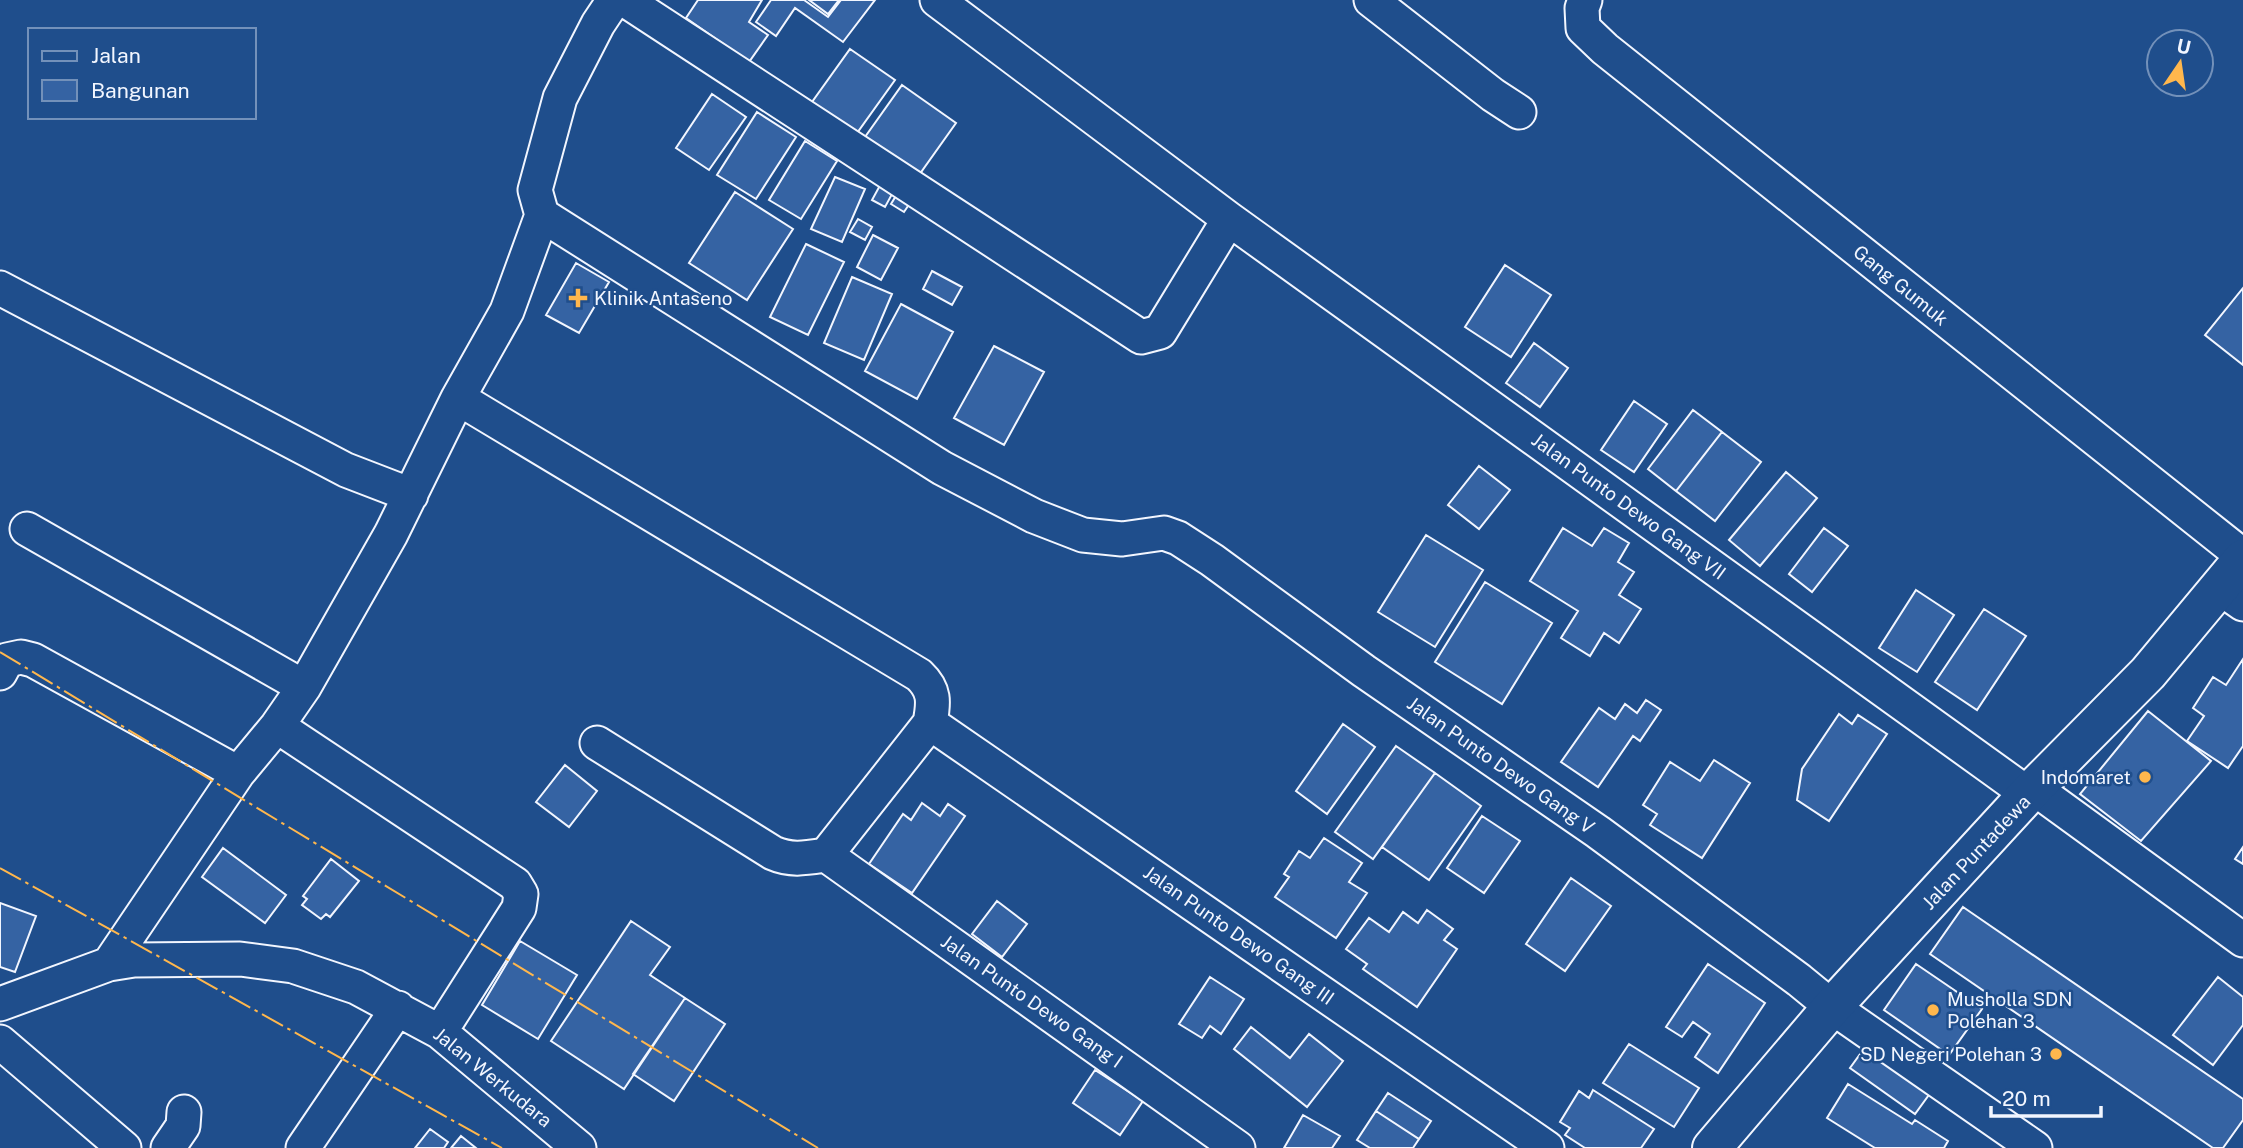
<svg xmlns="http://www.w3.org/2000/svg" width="2243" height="1148" viewBox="0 0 2243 1148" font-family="'Public Sans',sans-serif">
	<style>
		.building { fill: #3563a3; stroke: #f2f6ff; stroke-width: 2 }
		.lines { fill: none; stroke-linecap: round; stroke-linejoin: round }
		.street-casing { stroke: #f2f6ff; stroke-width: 37 }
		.secondary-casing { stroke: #f2f6ff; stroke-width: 42 }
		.street { stroke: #1f4e8c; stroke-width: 33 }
		.secondary { stroke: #1f4e8c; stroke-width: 38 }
		.power { stroke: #ffb74d; stroke-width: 2; stroke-dasharray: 24 5 3.5 5; stroke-linecap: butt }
		.poi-dot { fill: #ffb74d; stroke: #1f4e8c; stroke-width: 2.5 }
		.labels { text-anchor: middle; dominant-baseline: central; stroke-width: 5; stroke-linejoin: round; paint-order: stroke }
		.street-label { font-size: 19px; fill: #f2f6ff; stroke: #1f4e8c }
		.poi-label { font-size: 19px; fill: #f2f6ff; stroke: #1f4e8c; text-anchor: start }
	</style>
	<rect width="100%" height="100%" fill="#1f4e8c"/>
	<path class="building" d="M698,0H762L749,22L768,35L749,62L686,18Z
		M771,0H804L828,17L841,0H875L843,42L795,8L776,36L756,22Z
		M809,0H839L828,14Z
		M850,49L895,80L857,133L812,102Z
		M902,85L956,123L919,175L865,137Z
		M712,94L746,117L709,170L676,148Z
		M757,112L796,137L756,199L717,175Z
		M805,141L837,161L801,219L769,200Z
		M835,177L865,189L842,242L811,229Z
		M884,178L897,185L885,207L872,200Z
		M899,191L912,200L904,212L891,204Z
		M735,192L793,229L747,300L689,263Z
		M858,219L872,227L865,240L850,232Z
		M873,235L898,248L881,280L857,267Z
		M806,244L844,262L808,335L770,317Z
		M576,263L609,282L579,333L546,315Z
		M1505,265L1551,295L1511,357L1465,327Z
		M932,271L962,287L952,305L923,289Z
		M852,277L892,294L864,360L824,343Z
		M2243,288V365L2205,335Z
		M901,304L953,332L917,399L865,371Z
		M1534,343L1568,368L1540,407L1506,383Z
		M994,346L1044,372L1004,445L954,418Z
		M1634,401L1667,424L1634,472L1601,450Z
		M1693,410L1722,432L1676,491L1648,469Z
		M1722,432L1761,462L1715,521L1676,491Z
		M1479,466L1510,490L1479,529L1448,505Z
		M1786,472L1817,498L1760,566L1729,540Z
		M1563,528L1592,546L1604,528L1629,543L1618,562L1634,572L1619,595L1641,609L1619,643L1604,633L1590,656L1561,638L1578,611L1530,581Z
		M1824,528L1848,546L1812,592L1789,574Z
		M1426,535L1483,570L1435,647L1378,612Z
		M1485,582L1552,623L1502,704L1435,662Z
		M1916,590L1954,615L1917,672L1879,648Z
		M1984,609L2026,636L1977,710L1935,682Z
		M2243,659V746L2228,768L2187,741L2204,716L2193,708L2213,677L2226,685Z
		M1646,700L1661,710L1640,741L1633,736L1598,787L1561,762L1599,708L1615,719L1625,704L1637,713Z
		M2148,711L2211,761L2141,841L2080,794Z
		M1839,714L1852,724L1858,715L1887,734L1829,821L1797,800L1802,769Z
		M1343,724L1375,747L1327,814L1296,791Z
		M1396,746L1435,773L1373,859L1335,832Z
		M1714,760L1750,783L1702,858L1650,825L1657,814L1643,805L1670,762L1700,781Z
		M565,765L597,791L569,827L536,802Z
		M1435,773L1481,806L1429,880L1382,847Z
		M922,803L940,816L948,804L965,816L912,893L869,864L903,814L911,820Z
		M1482,816L1520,841L1484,893L1447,868Z
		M1324,838L1362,863L1349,882L1367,893L1336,938L1275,897L1289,877L1284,874L1299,851L1310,858Z
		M2243,847V864L2235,859Z
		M223,848L286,895L265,923L202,877Z
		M331,859L359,881L330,917L326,914L321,919L302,905L307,899L303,896Z
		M1571,878L1611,906L1565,971L1526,944Z
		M997,901L1027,924L1002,957L972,934Z
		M0,903L36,916L15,972L0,967Z
		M1963,907L2243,1099V1120L2223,1148H2213L1930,954Z
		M1427,910L1453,929L1444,940L1457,949L1417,1007L1363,969L1367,964L1346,949L1369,918L1389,932L1403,912L1418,923Z
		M631,921L670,947L650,975L685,998L624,1089L551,1041Z
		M520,941L577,975L538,1039L482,1005Z
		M1708,964L1765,1003L1718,1073L1695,1057L1710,1034L1693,1022L1682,1037L1666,1027Z
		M1916,964L1982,1009L1949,1055L1884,1010Z
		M1210,977L1244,999L1221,1034L1210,1026L1202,1038L1179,1024Z
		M2218,977L2243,997V1025L2213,1065L2173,1035Z
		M685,998L725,1024L674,1101L633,1074Z
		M1251,1027L1290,1058L1309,1034L1343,1061L1307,1107L1234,1049Z
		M1629,1044L1699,1088L1674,1127L1603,1083Z
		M1866,1046L1931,1092L1915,1114L1850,1068Z
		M1095,1070L1143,1101L1120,1135L1073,1103Z
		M1848,1084L1912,1124L1915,1120L1948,1141L1944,1148H1875L1827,1118Z
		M1593,1090L1654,1129L1641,1148H1585L1565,1135L1570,1128L1560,1122L1579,1091L1589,1098Z
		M1388,1093L1431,1121L1419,1139L1376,1111Z
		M1376,1111L1419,1139L1413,1148H1370L1357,1140Z
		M1303,1115L1340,1136L1332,1148H1284Z
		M430,1129L448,1142L444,1148H415Z
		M461,1136L476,1148H451Z"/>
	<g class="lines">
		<g class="street-casing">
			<path id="street" d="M614,0L598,24L560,98L535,190L542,215L942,468L1034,516L1083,535L1122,539L1164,533L1178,538L1212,560L1364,671L1598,832L1799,980L1832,1007L2035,1148
				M625,0L1141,337L1160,332L1229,219
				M937,0L1229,219L2028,794
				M1371,0L1493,95L1519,112
				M1585,0L1582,8L1583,28L1605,49L2243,556
				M0,288L346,470L411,495
				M458,398L919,675C935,690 934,702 930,723L826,855C806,858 791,861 773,853L597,743
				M27,529L304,687
				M2220,588L2243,604
				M0,673L7,660L21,657L33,660L238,773
				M930,723L1547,1148
				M277,726L515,884L521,894L519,908L440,1032
				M2034,788L2243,940
				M826,855L1238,1148
				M109,964L238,773L277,726L304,687L391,534L458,398L507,311L542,215
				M0,1004L109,964L134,960L240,959L293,966L356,987L440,1032L579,1148
				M0,1042L124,1148
				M168,1148L183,1126L184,1112
				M303,1148L398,1008"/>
		</g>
		<g class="secondary-casing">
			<path id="secondary" d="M1712,1148L1832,1007L2028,794L2148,673L2243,559"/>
		</g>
		<use href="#street" class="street"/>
		<use href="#secondary" class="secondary"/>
		<path class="power" d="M0,652L818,1148
			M0,868L502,1148"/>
	</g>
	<g class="poi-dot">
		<path d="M574.5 287.5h7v7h7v7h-7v7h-7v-7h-7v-7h7z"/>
		<circle cx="2145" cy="777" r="7"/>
		<circle cx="1933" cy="1010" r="7"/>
		<circle cx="2056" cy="1054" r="7"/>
	</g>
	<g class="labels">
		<g class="street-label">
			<text transform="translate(1901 285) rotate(39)">Gang Gumuk</text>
			<text transform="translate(1629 506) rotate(36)">Jalan Punto Dewo Gang VII</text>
			<text transform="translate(1501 765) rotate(35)">Jalan Punto Dewo Gang V</text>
			<text transform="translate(1976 852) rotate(-47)">Jalan Puntadewa</text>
			<text transform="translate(1239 935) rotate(35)">Jalan Punto Dewo Gang III</text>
			<text transform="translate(1032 1001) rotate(35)">Jalan Punto Dewo Gang I</text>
			<text transform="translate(493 1077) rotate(39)">Jalan Werkudara</text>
		</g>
		<g class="poi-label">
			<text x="594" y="298">Klinik Antaseno</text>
			<text x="2131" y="777" text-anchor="end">Indomaret</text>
			<text x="1947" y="999">Musholla SDN<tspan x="1947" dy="22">Polehan 3</tspan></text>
			<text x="2042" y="1054" text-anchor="end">SD Negeri Polehan 3</text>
		</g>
	</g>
	<rect x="28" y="28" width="228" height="91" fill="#1f4e8c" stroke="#7391ba" stroke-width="2"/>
	<rect x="42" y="51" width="35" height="10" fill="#1f4e8c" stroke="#7391ba" stroke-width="2"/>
	<text x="91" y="63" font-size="21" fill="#f2f6ff">Jalan</text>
	<rect x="42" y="80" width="35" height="21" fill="#3563a3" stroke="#7391ba" stroke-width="2"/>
	<text x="91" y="98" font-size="21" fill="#f2f6ff">Bangunan</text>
	<g transform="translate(2180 63) rotate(13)"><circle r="33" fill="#1f4e8c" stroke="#7391ba" stroke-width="2"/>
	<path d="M0-5L12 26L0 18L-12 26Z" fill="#ffb74d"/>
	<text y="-10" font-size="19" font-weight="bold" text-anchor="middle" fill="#f2f6ff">U</text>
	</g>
	<path d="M1991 1106v10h110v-10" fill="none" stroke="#f2f6ff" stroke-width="3.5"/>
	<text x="2002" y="1106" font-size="21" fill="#f2f6ff" stroke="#1f4e8c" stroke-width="5" paint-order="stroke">20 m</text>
</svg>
